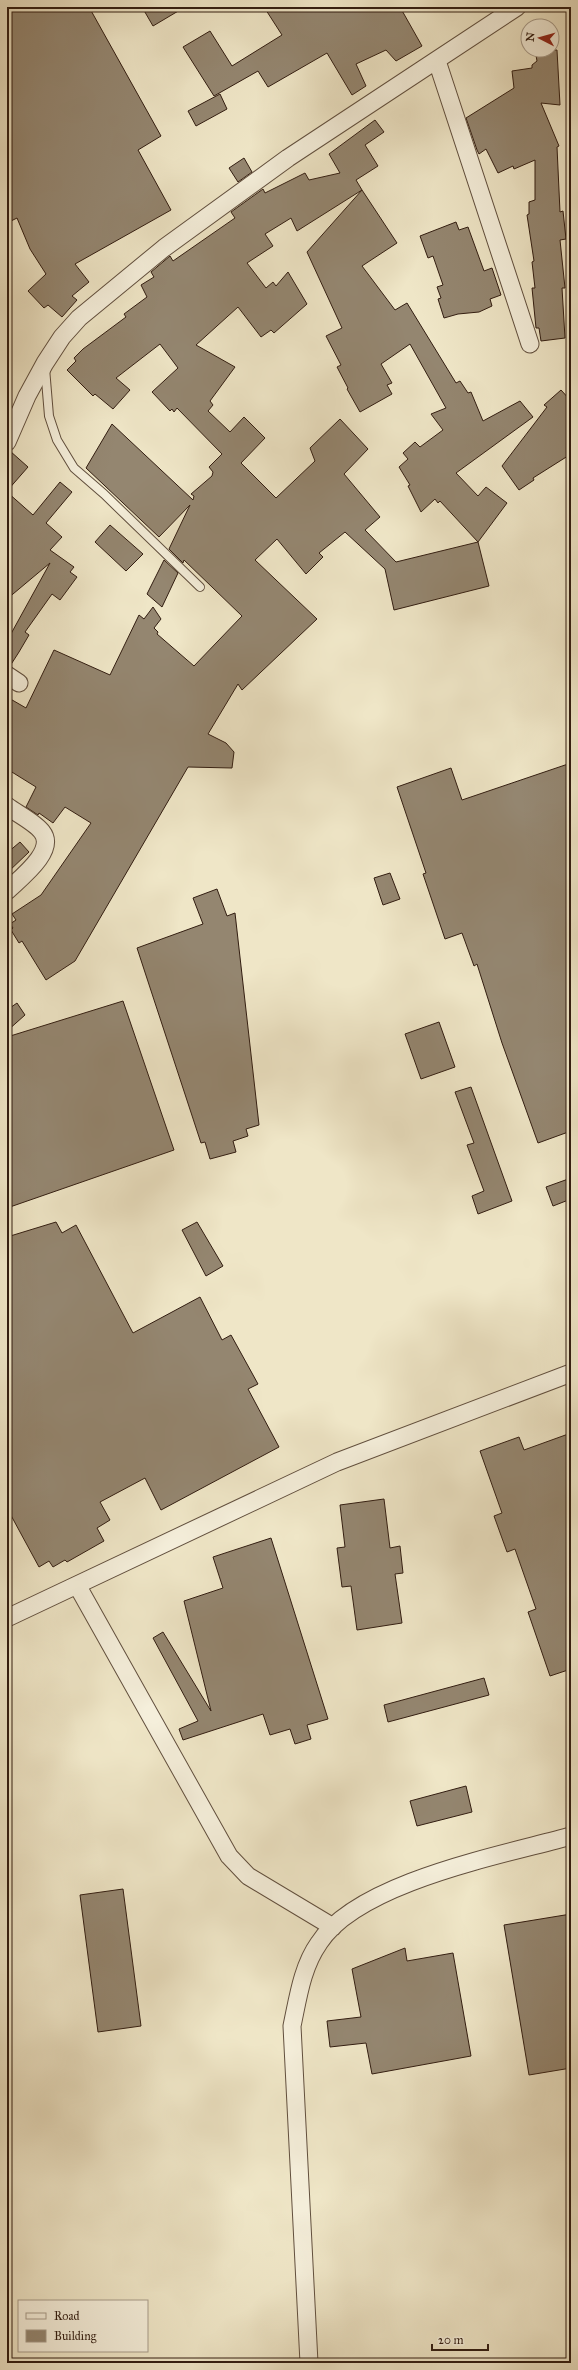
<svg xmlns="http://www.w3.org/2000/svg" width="578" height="2370" viewBox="0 0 578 2370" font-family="'IM FELL Great Primer',serif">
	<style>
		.building { fill: #948670; stroke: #321d11 }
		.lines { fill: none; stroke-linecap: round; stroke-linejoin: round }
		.lane-casing { stroke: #614f3e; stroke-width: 10 }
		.street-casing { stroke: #614f3e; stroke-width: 19 }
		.lane { stroke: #f5efdb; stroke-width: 8 }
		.street { stroke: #f5efdb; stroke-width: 17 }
	</style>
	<rect width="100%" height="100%" fill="#efe6c7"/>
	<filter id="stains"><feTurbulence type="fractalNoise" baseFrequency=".005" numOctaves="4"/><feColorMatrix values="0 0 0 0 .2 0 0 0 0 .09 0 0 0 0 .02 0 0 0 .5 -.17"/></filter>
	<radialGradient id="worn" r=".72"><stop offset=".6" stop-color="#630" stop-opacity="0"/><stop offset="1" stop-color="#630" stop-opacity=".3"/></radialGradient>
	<path class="building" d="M7,7H89L161,136L138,150L171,210L75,264L89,282L72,296L77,300L62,317L48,305L44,308L28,291L46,274L30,249L17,218L7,223Z
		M142,7H185L153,26Z
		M264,7H400L422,46L396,61L386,50L356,64L366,86L352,95L327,53L268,87L258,71L214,96L183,47L210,31L232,66L282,35Z
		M535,50H557L560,105L541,103L559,146L557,147L560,212L563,211L566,239L560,240L565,288H562L565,338L541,341L539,328H536L532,288H535L532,262L534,261L527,215L529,214V202L535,200V160L514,169L513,166L498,173L486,149L479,154L477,150L466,118L514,88L512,71L532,68V65L537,61Z
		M220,94L227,109L196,126L188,111Z
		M375,120L384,132L365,145L378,166L356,180L362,190L297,231L291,218L265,234L273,246L247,263L266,288L273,282L276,286L288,272L307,304L274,333L271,330L261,337L238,307L196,345L235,367L210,401L213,405L208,411L230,432L244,417L265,438L241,463L276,498L315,461L310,448L340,419L368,449L344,474L380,517L365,530L396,562L478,542L489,586L394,610L385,569L345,532L319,553L323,557L306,574L277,539L255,560L317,619L242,690L238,684L208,734L226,743L234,752L232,768L188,767L75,961L46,980L22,941L19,943L11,930L13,928L10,924L16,920L12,914L41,895L91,823L65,807L53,823L39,813L38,815L26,807L36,787L7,769V697L26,708L54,650L110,675L139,615L144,619L153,607L161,619L154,628L158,632L157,634L194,666L242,616L184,560L183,563L169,549L190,505L159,537L86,468L112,424L193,500L194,496L191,494L212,476L213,472L209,467L222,454L177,408L174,412L172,409L170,411L152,392L178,368L160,344L116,378L130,390L113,409L95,394L93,396L67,370L76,361L74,358L83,349L126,317L124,314L147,297L141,285L154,277L151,272L170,256L173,261L235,218L231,212L263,189L265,193L305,173L309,180L340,173L329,154Z
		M244,158L252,172L238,182L229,168Z
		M362,190L397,243L362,266L395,310L407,303L456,383L460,381L468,393L471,392L483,421L520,401L533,417L456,473L478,496L486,487L507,503L478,542L440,501L438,503L435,499L421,512L408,486L410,485L399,467L408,459L403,453L415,442L420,447L443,430L431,414L446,408L410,344L381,364L392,383L387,385L392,394L360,412L347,389L348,388L337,367L341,365L326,336L342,328L307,252Z
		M456,222L459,230L468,227L484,271L492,268L501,295L490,299L492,306L479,312L458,314L444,318L438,299L441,298L437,287L443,285L433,256L428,258L420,236Z
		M561,390L571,401V454L533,478L534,480L519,490L502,466L547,407L544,405Z
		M10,451L28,467L7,491V452Z
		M60,482L72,492L46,523L62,537L50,550L74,567L70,572L77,577L60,600L52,594L25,632L29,635L19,652L10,666L7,665V641L50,563L7,599V492L33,515Z
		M110,525L143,554L126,571L95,542Z
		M164,560L178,573L162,607L147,594Z
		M571,763V1131L538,1143L502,1043L477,964L474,966L462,933L445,939L423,874L426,873L397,787L451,768L462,800Z
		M20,842L29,852L7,873V853Z
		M390,873L400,899L383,905L374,878Z
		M217,889L227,916L235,913L259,1125L246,1129L248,1136L233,1141L236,1152L210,1159L205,1142L201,1143L137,948L203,924L193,898Z
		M123,1001L174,1150L7,1208V1037Z
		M17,1003L25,1015L7,1031V1010Z
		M439,1022L455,1067L421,1079L405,1034Z
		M471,1087L512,1201L478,1214L472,1196L484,1191L467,1145L474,1143L455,1092Z
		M571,1178V1199L553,1206L546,1187Z
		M56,1222L62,1233L76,1225L133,1333L200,1297L222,1340L231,1335L258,1384L248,1389L279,1447L161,1510L145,1478L100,1502L110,1520L97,1528L104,1541L67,1562L65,1560L53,1567L49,1561L39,1567L7,1508V1237Z
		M197,1222L223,1266L206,1276L182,1230Z
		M571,1433V1669L550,1676L528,1612L536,1609L515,1549L507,1552L494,1516L502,1513L480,1451L519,1437L524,1450Z
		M384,1499L390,1548L400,1546L403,1573L395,1574L402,1623L357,1630L351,1586L342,1587L337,1548L345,1547L340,1505Z
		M271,1538L328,1719L307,1725L311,1739L295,1744L290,1729L270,1735L263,1714L183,1740L179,1729L198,1721L153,1638L163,1632L211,1711L184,1601L223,1588L213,1557Z
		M484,1678L489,1695L388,1722L384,1705Z
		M466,1786L472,1812L417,1826L410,1801Z
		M123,1889L141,2026L98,2032L80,1895Z
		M571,1914V2068L529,2075L504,1925Z
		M405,1948L407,1961L453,1953L471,2056L372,2074L366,2043L330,2047L327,2021L361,2017L352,1969Z"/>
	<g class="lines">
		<g class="lane-casing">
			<path id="lane" d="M45,368L49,416L57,440L74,468L104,494L200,587"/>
		</g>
		<g class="street-casing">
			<path id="street" d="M437,61L530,344
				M7,442L27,396L45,363L62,337L79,318L164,248L288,158L517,7
				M7,675L19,683
				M7,806C16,813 36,823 42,832C57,851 19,879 7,891
				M77,1585L229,1856L248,1876L333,1927
				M7,1618L337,1462L571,1373
				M309,2363L292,2026C298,1998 302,1967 319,1943C358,1882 503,1855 571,1836"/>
		</g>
		<use href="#lane" class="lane"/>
		<use href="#street" class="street"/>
	</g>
	<rect width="578" height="2370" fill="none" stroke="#efe6c7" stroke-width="24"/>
	<rect x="8" y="8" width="562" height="2354" fill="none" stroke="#321d11" stroke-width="2"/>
	<rect x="12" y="12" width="554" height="2346" fill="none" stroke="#321d11"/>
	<rect x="18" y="2300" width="130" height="52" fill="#f5efdb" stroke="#a79b8a"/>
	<rect x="26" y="2313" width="20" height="6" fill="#f5efdb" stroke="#a79b8a"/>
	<text x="54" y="2320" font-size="12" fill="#321d11">Road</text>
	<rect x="26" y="2330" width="20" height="12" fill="#948670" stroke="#a79b8a"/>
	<text x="54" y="2340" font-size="12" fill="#321d11">Building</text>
	<g transform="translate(540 38) rotate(276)"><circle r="19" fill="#f5efdb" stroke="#a79b8a"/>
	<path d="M0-3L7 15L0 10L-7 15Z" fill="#8f2418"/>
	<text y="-6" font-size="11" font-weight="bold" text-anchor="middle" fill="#321d11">N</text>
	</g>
	<path d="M432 2344v6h56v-6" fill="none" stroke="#321d11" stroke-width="2"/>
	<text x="438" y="2344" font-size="12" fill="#321d11" stroke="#f5efdb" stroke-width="3" paint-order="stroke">20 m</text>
	<rect width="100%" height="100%" filter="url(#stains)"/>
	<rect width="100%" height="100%" fill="url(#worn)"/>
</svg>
